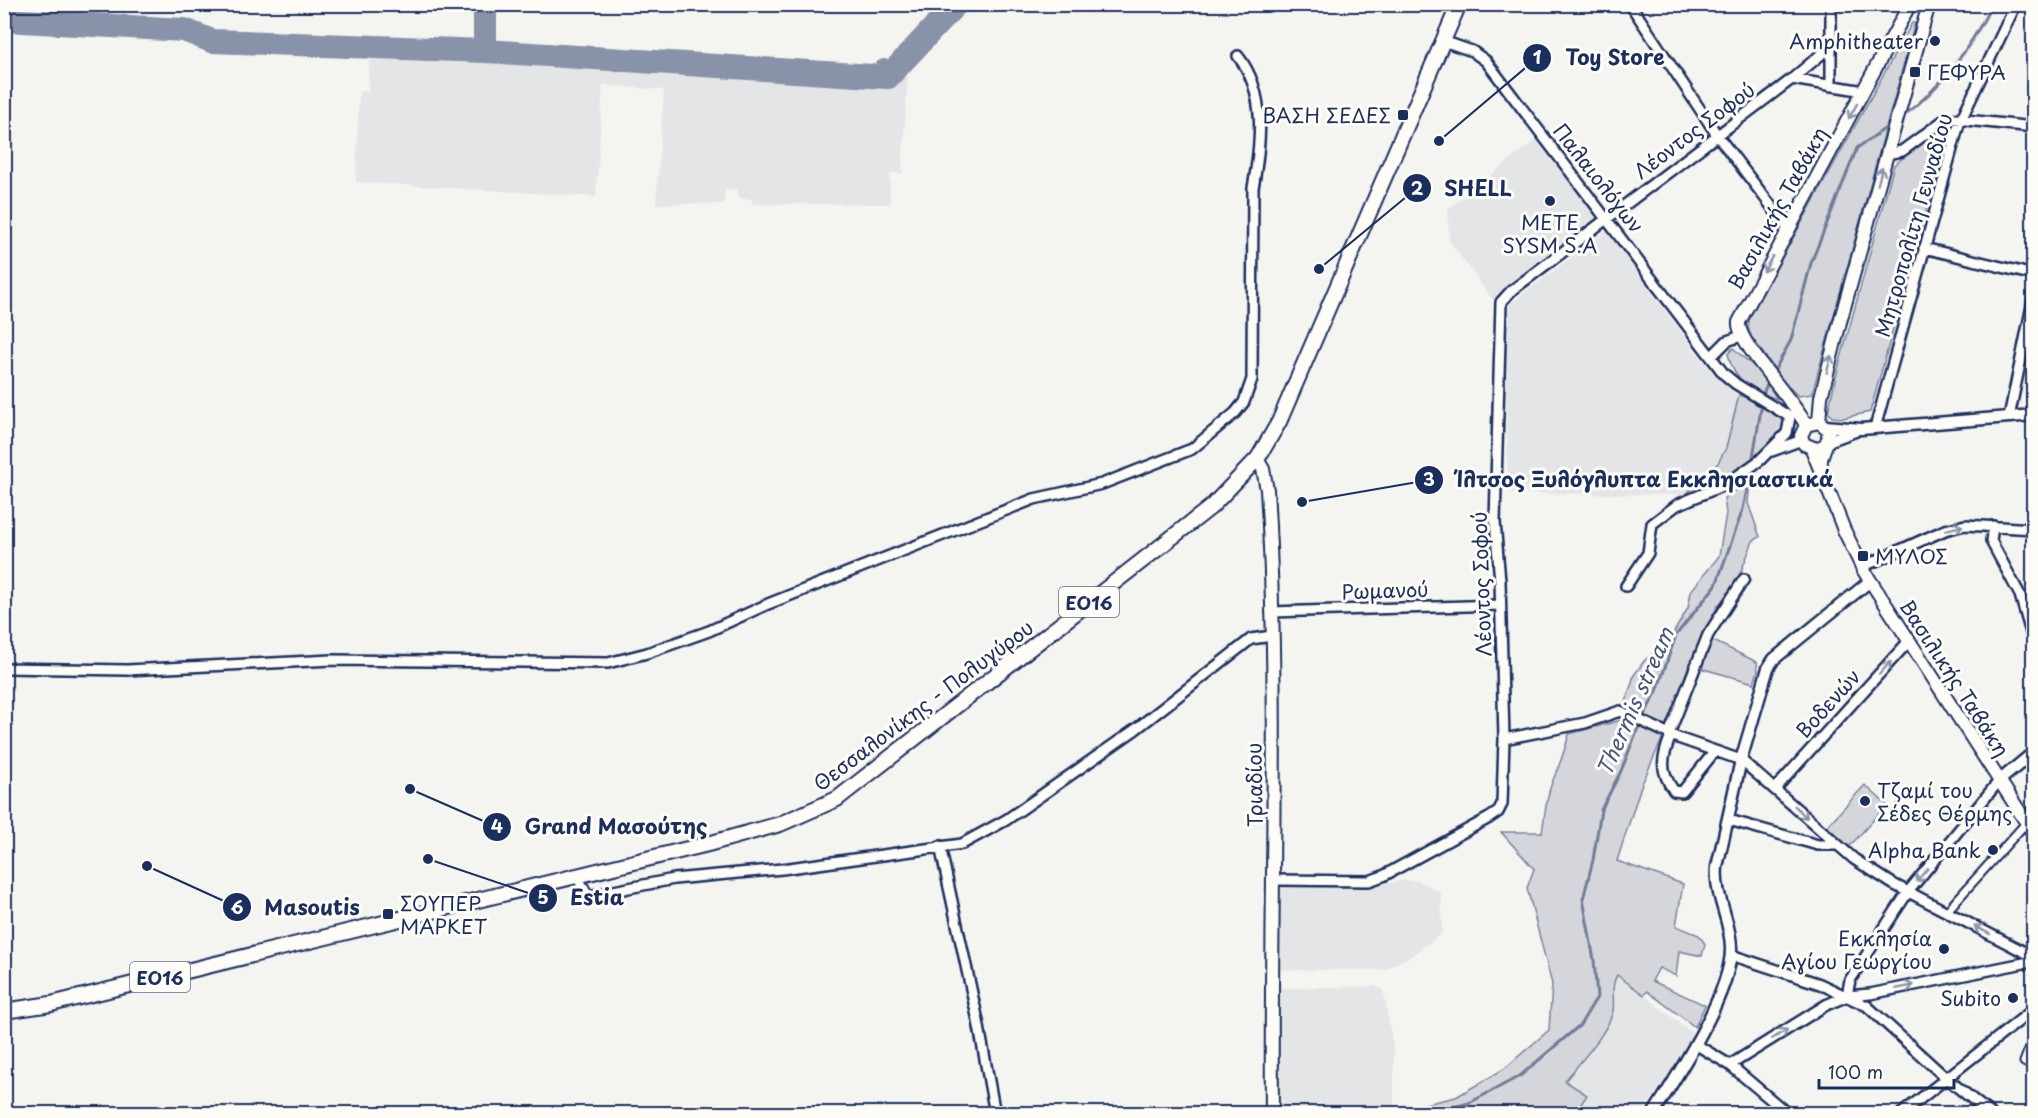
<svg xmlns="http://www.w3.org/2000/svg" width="2038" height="1118" viewBox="0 0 2038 1118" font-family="'Playpen Sans',sans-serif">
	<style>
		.built { fill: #e4e5e6 }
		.green { fill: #d4d6db; stroke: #78829c; stroke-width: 1.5 }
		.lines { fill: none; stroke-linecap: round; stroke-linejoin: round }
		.stream { stroke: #717c98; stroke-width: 3 }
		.taxiway { stroke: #8892a8; stroke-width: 24 }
		.pedestrian-casing { stroke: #1b2f5e; stroke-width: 11 }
		.minor-casing { stroke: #1b2f5e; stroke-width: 14 }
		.tertiary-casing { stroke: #1b2f5e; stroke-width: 15 }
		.secondary-casing { stroke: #1b2f5e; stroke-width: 16 }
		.primary-casing { stroke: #1b2f5e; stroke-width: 18 }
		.pedestrian { stroke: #fdfcf7; stroke-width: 7 }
		.minor { stroke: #fdfcf7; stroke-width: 9 }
		.tertiary { stroke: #fdfcf7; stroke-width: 10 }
		.secondary { stroke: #fdfcf7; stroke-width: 12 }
		.primary { stroke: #fdfcf7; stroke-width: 14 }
		.oneway { stroke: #8c96aa }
		.poi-dot { fill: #1b2f5e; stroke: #fdfcf7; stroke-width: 2 }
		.labels { text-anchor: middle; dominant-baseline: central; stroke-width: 6; stroke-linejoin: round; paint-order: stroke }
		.shield { fill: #fdfcf7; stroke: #5f6c8c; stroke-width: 1.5 }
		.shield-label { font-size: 18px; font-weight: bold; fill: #1b2f5e }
		.poi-label { font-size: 20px; fill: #1b2f5e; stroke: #fdfcf7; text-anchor: end }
		.street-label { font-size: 20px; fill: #1b2f5e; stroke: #fdfcf7 }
		.water-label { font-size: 21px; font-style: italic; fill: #46567b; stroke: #fdfcf7 }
		.leader { fill: none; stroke: #1b2f5e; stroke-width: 2 }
		.callout-dot { fill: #1b2f5e; stroke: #fdfcf7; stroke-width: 2 }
		.mark-label { font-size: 18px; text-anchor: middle; font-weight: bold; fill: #fff }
		.callout-label { font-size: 21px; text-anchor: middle; font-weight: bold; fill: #1b2f5e; stroke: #fdfcf7; stroke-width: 6; stroke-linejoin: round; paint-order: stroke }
	</style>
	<rect width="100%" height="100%" fill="#f4f4f1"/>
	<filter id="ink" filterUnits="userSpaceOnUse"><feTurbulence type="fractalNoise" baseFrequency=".0167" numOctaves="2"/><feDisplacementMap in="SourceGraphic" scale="12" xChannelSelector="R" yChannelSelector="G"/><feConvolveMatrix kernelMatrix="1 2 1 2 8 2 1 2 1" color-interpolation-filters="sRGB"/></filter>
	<g filter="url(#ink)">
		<path class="built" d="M370,41L908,71L902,173L890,174V204H752V199L737,198V189H725L724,204H656L664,90L603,85L596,197L356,182L359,91H368Z
			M1537,139L1548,147L1600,215L1493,300L1449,241L1448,209Z
			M1606,231L1703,361L1729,389L1739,395L1726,448L1718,463L1685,495L1508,493L1504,313L1507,306Z
			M1404,880L1419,881L1441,893L1442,933L1411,956L1384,970H1279V884L1391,883Z
			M1617,974L1696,1036L1642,1113H1594L1580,1105L1587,1096L1565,1081L1606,1028L1613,1012V982Z
			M1375,986L1383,990L1394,1052V1110L1382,1114H1279L1280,988Z"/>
		<path class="green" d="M1912,23H1915L1812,394L1798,396L1783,381L1751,336L1748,327L1750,316Z
			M1950,126L1870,412L1843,418L1832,417L1828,412L1835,380L1894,165L1940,129Z
			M1733,348L1761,373L1777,399C1752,391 1734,381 1728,354Z
			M1739,395L1762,404L1784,419V428C1759,461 1724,481 1685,495L1718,463L1726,448Z
			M1750,480L1748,503L1760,537L1753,541L1736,584L1717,607L1703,636L1757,662L1758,671L1754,683L1689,665L1666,728L1624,709L1634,675L1644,661L1670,639L1688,608L1691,591L1719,556L1726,513L1724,498Z
			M1629,718L1663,737L1641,786L1617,861L1683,884L1676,926L1699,935L1705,944L1702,956L1679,951L1676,976L1659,968L1652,981L1705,1005L1695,1027L1647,991L1644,995L1617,975C1610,987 1615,998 1613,1011C1608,1033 1579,1063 1565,1081L1587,1095L1575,1113L1382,1114L1456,1097L1504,1069L1549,1030L1552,984L1527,888L1534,869L1501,832H1542C1545,815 1546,796 1553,780C1560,764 1565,750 1569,734Z
			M1865,785L1887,805L1849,847L1827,826Z"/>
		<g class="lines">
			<path class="stream" d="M1903,116C1941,88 1971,47 1992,4
				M1773,373L1791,340L1811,263L1857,148L1890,125
				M1752,463L1764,391L1770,379
				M1427,1114L1469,1103L1520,1076L1580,1025L1597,997L1594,960L1583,899L1593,860L1601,810L1621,771L1640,723L1657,691L1676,635L1716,585L1743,509L1751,470"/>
			<path class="taxiway" d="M485,4V51L486,48
				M4,20L184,30L212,41L485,51L888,77
				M885,71L888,77L956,4"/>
			<g class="pedestrian-casing">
				<path id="pedestrian" d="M1946,912L2026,823
					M2034,1036L2024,1062L2034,1067"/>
			</g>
			<g class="minor-casing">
				<path id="minor" d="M1630,4L1717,135L1788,228
					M1831,4V86
					M1443,41L1472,51L1486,61L1724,374L1736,384L1790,417L1787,433L1759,461L1726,484L1677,505L1652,524L1648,553L1626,586
					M1792,79L1831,46
					M1886,154L1902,151L1947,118L2034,127
					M1924,248L2034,275
					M1712,356L1727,341L1741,336
					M2009,417L2034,296
					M1875,428L1959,124L2016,4
					M1772,451L1802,440
					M1993,526L1991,541L2020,595L2034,643
					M1862,567L1945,530L1965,525L2034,529
					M1271,612L1500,605
					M4,668L127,670L332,660L608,663L647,653L709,631L768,604L1034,499L1102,484L1192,449L1235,413L1244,402L1252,379L1253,188C1261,143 1267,93 1238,56
					M1669,734L1708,635L1744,579
					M1671,735C1662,758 1659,770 1674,791L1682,792L1715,751
					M1504,739L1585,723L1620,711L1678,738L1741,760L1854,859L1893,884L2034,957
					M1775,789L1908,642
					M1729,820L1818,845H1836
					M940,846L978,1021L995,1114
					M576,875L588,896L674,879L782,869L962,844L1006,820L1136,729L1251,639L1272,636
					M1275,880L1369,881L1383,876L1489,818L1498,812L1502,804L1504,739L1500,581L1495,522L1501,302L1511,291L1792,79L1864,91
					M1731,955L1820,984L1867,1006L1946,1078L1991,1114
					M1847,996L1850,980L1908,892L1999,781
					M1695,1044L1730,1065L1788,1114
					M1730,1065L1826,1005L1847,996L1870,994L2034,961
					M1901,1114L2034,1009"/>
			</g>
			<g class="tertiary-casing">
				<path id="tertiary" d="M1825,426L1861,429L2034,415
					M1828,441L1855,431
					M1999,781L2034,752
					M1653,1114C1677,1076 1732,992 1731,948C1731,920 1714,896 1717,867L1741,760L1768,668L1774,659L1870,581"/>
			</g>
			<g class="secondary-casing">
				<path id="secondary" d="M1819,422L1821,397L1840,322L1929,4
					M1806,425C1794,400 1736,342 1739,322L1910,4
					M1812,449L1844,530L1864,571L2034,834
					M1257,459L1263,469L1267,490C1280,698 1270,906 1272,1114
					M1821,466C1819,452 1831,443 1828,429L1819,422L1806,425L1801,436L1804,444L1816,449L1825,445"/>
			</g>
			<g class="primary-casing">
				<path id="primary" d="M4,1011L51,1004L708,844L780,824L837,799L1211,507L1258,458L1279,422L1459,4"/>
			</g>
			<use href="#pedestrian" class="pedestrian"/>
			<use href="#minor" class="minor"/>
			<use href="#tertiary" class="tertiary"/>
			<use href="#secondary" class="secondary"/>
			<use href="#primary" class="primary"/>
		</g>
		<defs><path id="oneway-shaft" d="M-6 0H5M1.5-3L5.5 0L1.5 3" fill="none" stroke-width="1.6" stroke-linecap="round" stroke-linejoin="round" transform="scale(1.5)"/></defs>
		<g class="oneway">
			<use href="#oneway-shaft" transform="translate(1853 111) rotate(119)"/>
			<use href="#oneway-shaft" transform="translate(1880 176) rotate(-75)"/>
			<use href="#oneway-shaft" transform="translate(1768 264) rotate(119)"/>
			<use href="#oneway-shaft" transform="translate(1829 364) rotate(-76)"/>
			<use href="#oneway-shaft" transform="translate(1954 528) rotate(-14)"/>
			<use href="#oneway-shaft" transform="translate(1885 668) rotate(-48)"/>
			<use href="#oneway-shaft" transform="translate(1801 812) rotate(44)"/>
			<use href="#oneway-shaft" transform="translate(1922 875) rotate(130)"/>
			<use href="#oneway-shaft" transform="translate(1982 930) rotate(-153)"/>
			<use href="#oneway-shaft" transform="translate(1905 987) rotate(-11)"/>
			<use href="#oneway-shaft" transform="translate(1780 1034) rotate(-32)"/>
		</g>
	</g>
	<g class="poi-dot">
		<circle cx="1935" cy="41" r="6"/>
		<rect x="1909" y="66" width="12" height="12" rx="3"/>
		<rect x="1397" y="109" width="12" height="12" rx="3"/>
		<circle cx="1550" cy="201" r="6"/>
		<rect x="1857" y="550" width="12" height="12" rx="3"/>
		<circle cx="1865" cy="801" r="6"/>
		<circle cx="1993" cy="850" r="6"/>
		<rect x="382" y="908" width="12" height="12" rx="3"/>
		<circle cx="1944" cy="949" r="6"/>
		<circle cx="2013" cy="998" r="6"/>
	</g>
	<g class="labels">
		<g class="shield">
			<rect x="1059" y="587" width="60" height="30" rx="4.5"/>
			<rect x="130" y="962" width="60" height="30" rx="4.5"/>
		</g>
		<g class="shield-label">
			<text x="1089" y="602">ΕΟ16</text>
			<text x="160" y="977">ΕΟ16</text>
		</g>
		<g class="poi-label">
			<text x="1923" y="41">Amphitheater</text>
			<text x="1927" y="72" text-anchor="start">ΓΕΦΥΡΑ</text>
			<text x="1391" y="115">ΒΑΣΗ ΣΕΔΕΣ</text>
			<text x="1550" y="222" text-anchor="middle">METE<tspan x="1550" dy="23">SYSM S.A</tspan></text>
			<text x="1875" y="556" text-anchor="start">ΜΥΛΟΣ</text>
			<text x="1877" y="790" text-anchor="start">Τζαμί του<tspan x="1877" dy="23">Σέδες Θέρμης</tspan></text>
			<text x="1981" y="850">Alpha Bank</text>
			<text x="400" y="903" text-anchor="start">ΣΟΥΠΕΡ<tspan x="400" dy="23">ΜΑΡΚΕΤ</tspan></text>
			<text x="1932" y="938">Εκκλησία<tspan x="1932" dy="23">Αγίου Γεωργίου</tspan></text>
			<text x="2001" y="998">Subito</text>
		</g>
		<g class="street-label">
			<text transform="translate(1694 130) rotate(-37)">Λέοντος Σοφού</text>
			<text transform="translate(1599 178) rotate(52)">Παλαιολόγων</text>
			<text transform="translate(1777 208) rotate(-61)">Βασιλικής Ταβάκη</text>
			<text transform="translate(1913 225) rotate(-74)">Μητροπολίτη Γενναδίου</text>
			<text transform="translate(1481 584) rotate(-92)">Λέοντος Σοφού</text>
			<text transform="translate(1385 590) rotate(-2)">Ρωμανού</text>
			<text transform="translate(1955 678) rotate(57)">Βασιλικής Ταβάκη</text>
			<text transform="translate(1828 703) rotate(-48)">Βοδενών</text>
			<text transform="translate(923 705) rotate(-37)">Θεσσαλονίκης - Πολυγύρου</text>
			<text transform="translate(1254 785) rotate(-91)">Τριαδίου</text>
		</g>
		<g class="water-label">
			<text transform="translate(1634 701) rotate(-66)">Thermis stream</text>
		</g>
	</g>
	<path class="leader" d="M1439 141L1537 58M1319 269L1417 188M1302 502L1429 480M410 789L497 827M428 859L543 898M147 866L237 907"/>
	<g class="callout-dot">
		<circle cx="1439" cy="141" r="6"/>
		<circle cx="1319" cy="269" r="6"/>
		<circle cx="1302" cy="502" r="6"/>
		<circle cx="410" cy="789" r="6"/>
		<circle cx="428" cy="859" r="6"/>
		<circle cx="147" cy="866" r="6"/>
		<circle cx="1537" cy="58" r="15"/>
		<circle cx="1417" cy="188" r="15"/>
		<circle cx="1429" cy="480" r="15"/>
		<circle cx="497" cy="827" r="15"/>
		<circle cx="543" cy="898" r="15"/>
		<circle cx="237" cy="907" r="15"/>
	</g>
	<g class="mark-label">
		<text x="1537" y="64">1</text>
		<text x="1417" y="195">2</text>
		<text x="1429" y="486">3</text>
		<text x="497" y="833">4</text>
		<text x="543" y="904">5</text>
		<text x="237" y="914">6</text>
	</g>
	<g class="callout-label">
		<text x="1615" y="65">Toy Store</text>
		<text x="1478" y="196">SHELL</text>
		<text x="1645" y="487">Ίλτσος Ξυλόγλυπτα Εκκλησιαστικά</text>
		<text x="616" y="834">Grand Μασούτης</text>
		<text x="597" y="905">Estia</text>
		<text x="312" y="915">Masoutis</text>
	</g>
	<rect width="2038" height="1118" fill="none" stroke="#fdfcf7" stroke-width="24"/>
	<rect x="12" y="12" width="2014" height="1094" fill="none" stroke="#1b2f5e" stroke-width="2" filter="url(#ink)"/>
	<path d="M1819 1079v9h135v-9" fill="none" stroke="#1b2f5e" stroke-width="3"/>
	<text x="1828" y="1079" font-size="18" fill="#1b2f5e" stroke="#fdfcf7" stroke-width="4.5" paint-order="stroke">100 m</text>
</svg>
